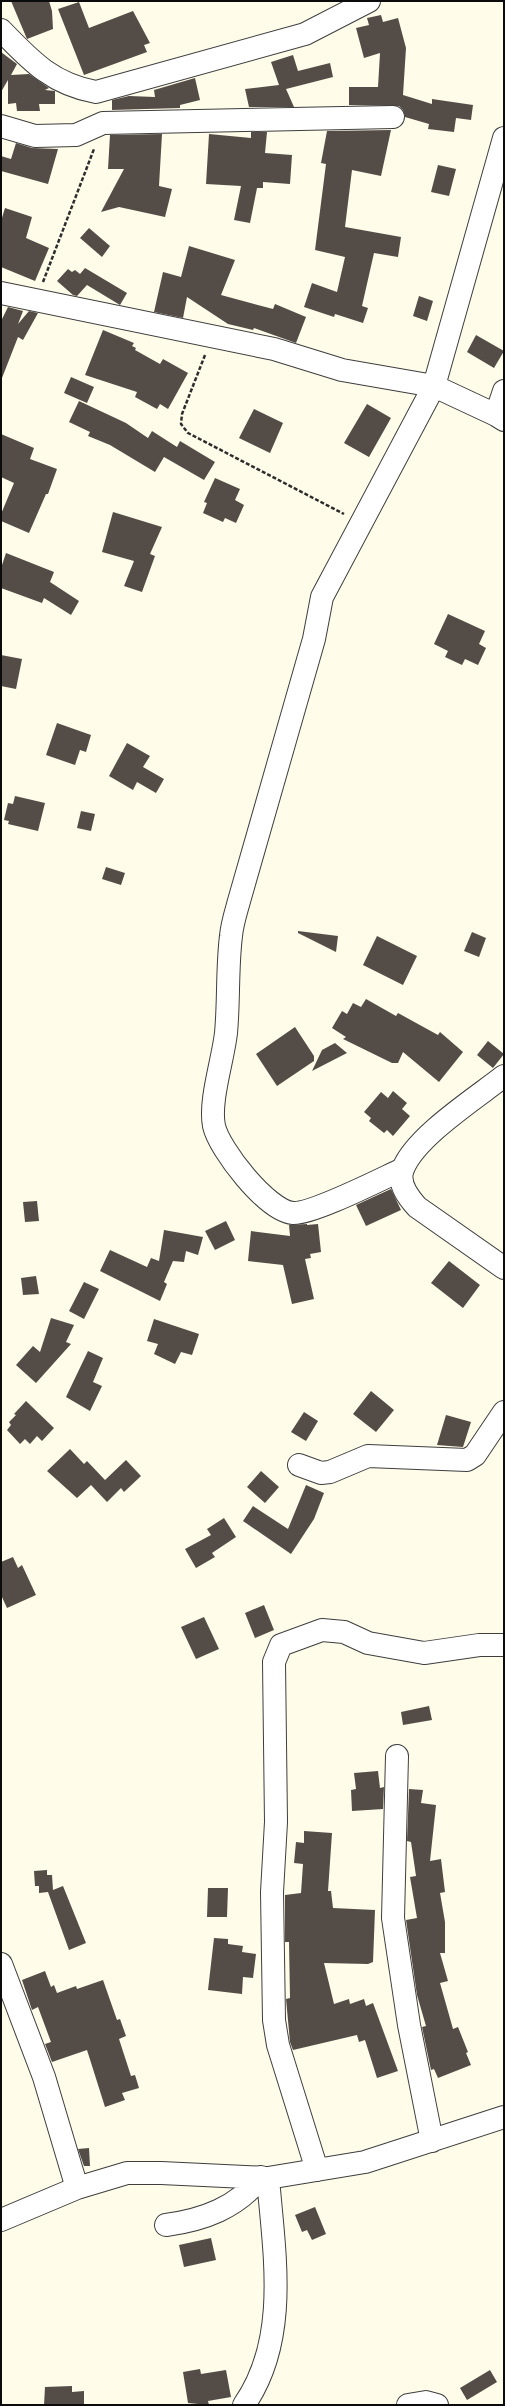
<svg xmlns="http://www.w3.org/2000/svg" width="505" height="2406" viewBox="0 0 505 2406" font-family="'Times New Roman',serif">
	<style>
		.building { fill: #544d47 }
		.lines { fill: none; stroke-linecap: round; stroke-linejoin: round }
		.minor-casing { stroke: #3e3e3e; stroke-width: 24 }
		.path { stroke: #2d2d2d; stroke-width: 2.5; stroke-dasharray: 4 2; stroke-linecap: butt }
		.minor { stroke: #fff; stroke-width: 22 }
	</style>
	<rect width="100%" height="100%" fill="#fffce9"/>
	<path class="building" d="M11,1H49L52,11L53,29L27,39Z
		M79,2L89,28L133,11L150,43L144,45L147,52L84,75L58,9Z
		M381,15L383,22L398,18L406,48L403,95L432,104V99L473,105L471,120L456,118L454,132L428,129L429,124L405,117L403,110L399,106L349,105V87H378L380,53L364,58L356,28L369,25L367,18Z
		M1,52L17,64L11,75L29,74L49,88L45,90L55,91V104H39L40,111H17L16,103L8,104V80L1,92Z
		M293,55L298,71L330,63L333,77L286,89L294,107H249L245,89L279,85L271,62Z
		M195,78L200,100L180,105V108L112,110V100L129,96L155,97L154,90Z
		M391,130L381,176L352,170L345,227L401,237L398,257L374,253L362,306L368,308L363,323L335,314L334,317L304,307L312,283L337,292L345,257L315,250L326,164L321,163L327,131Z
		M251,132H267L265,153L292,155L290,184L263,182V188H257L250,223L234,220L241,186L206,184L209,134L251,138Z
		M162,134L159,186L172,189L165,217L119,207L101,212L124,169H108L110,135Z
		M16,143L32,148L58,149L48,184L1,171V156L11,159Z
		M438,165L456,169L449,196L431,192Z
		M5,208L32,217L26,238L49,248L35,281L1,267V221Z
		M89,228L110,246L102,257L80,238Z
		M189,246L235,260L221,295L273,309L275,304L306,317L296,343L254,328L253,330L228,324L187,297L183,318L154,312L163,272L181,277Z
		M85,268L127,293L120,305L87,285L77,296L73,295L57,281L68,269L72,272L75,270L80,274Z
		M419,296L433,301L427,321L413,316Z
		M8,307L23,311L18,324L29,311L38,313L23,340L18,337L2,378L1,321Z
		M103,330L134,343L132,346L136,348L135,350L160,364L163,359L188,373L168,409L160,404L157,409L135,397L137,392L85,375Z
		M476,335L504,351L494,368L467,352Z
		M71,377L94,387L87,403L64,393Z
		M79,401L126,423L148,438L152,431L177,447L180,441L215,462L204,480L164,457L155,472L110,445L88,436L90,432L69,422Z
		M367,404L391,418L369,457L344,443Z
		M254,409L283,423L270,453L239,438Z
		M1,434L34,448L30,459L57,469L48,494H46L29,533L1,521V514L14,483L1,477Z
		M215,478L240,489L235,500L244,505L236,523L225,518L223,522L203,513L207,503L204,502Z
		M113,512L162,527L150,554L155,556L142,592L124,586L134,561L102,552Z
		M6,553L54,572L50,582L79,601L71,615L44,598L42,603L1,588V568Z
		M448,614L485,631L479,644L486,648L478,665L465,659L462,665L445,657L448,651L434,644Z
		M1,655L22,659L16,689L1,686Z
		M57,723L91,735L86,752L80,750L75,765L46,755Z
		M127,743L150,756L143,767L164,779L156,793L137,782L133,790L109,776Z
		M15,796L45,803L38,831L8,824L9,821L4,820L8,803L13,804Z
		M81,811L95,814L91,831L77,828Z
		M106,867L125,873L121,885L102,879Z
		M298,931L338,936L336,952L298,933Z
		M472,932L486,938L479,957L464,951Z
		M377,936L417,956L403,985L363,965Z
		M366,999L396,1016L398,1013L438,1035L440,1032L463,1052L439,1082L403,1052L398,1063H392L343,1039L346,1037L332,1028L342,1011L347,1014L353,1003L361,1007Z
		M295,1027L314,1056V1061L277,1086L256,1054Z
		M488,1041L504,1054L493,1068L477,1055Z
		M335,1043L347,1053L312,1071L322,1050Z
		M393,1091L407,1103L402,1109L410,1116L393,1136L387,1130L384,1133L369,1121L371,1118L364,1112L381,1092L388,1098Z
		M391,1189L401,1210L366,1226L356,1205Z
		M37,1201L39,1221L25,1222L23,1202Z
		M226,1221L235,1240L215,1250L205,1231Z
		M307,1224V1225L318,1224L321,1252L310,1254L311,1258L305,1259L314,1299L292,1304L283,1265L248,1261L251,1231L290,1236L289,1225Z
		M164,1230L203,1237L198,1255L186,1251L184,1262L173,1261L164,1282L167,1284L160,1301L100,1271L110,1250L147,1267L151,1258L159,1261Z
		M449,1261L480,1285L463,1308L431,1283Z
		M36,1276L39,1294L23,1295L21,1278Z
		M84,1282L99,1289L84,1319L69,1311Z
		M51,1318L74,1325L66,1342L71,1344L36,1383L16,1365L33,1346L40,1352Z
		M154,1319L199,1334L192,1355L181,1352L175,1364L154,1354L158,1344L147,1341Z
		M88,1351L103,1358L93,1382L102,1386L90,1411L66,1397Z
		M371,1391L394,1410L376,1432L353,1414Z
		M26,1401L54,1428L42,1441L37,1436L30,1444L25,1439L20,1444L7,1430L11,1425L9,1422L16,1415L14,1414Z
		M304,1412L318,1421L306,1441L291,1432Z
		M446,1415L471,1422L463,1447L437,1445Z
		M70,1449L84,1464L87,1461L105,1480L126,1460L141,1476L124,1492L121,1488L107,1502L91,1485L77,1498L47,1471Z
		M261,1471L279,1487L265,1503L247,1487Z
		M306,1485L324,1493L314,1519L291,1554L243,1521L253,1506L288,1529Z
		M224,1518L236,1537L212,1553L215,1557L196,1568L185,1549L211,1535L207,1529Z
		M13,1557L18,1568L22,1565L36,1595L7,1608L1,1595V1562Z
		M264,1605L274,1630L255,1638L245,1613Z
		M204,1617L219,1649L196,1659L181,1627Z
		M429,1706L432,1720L403,1725L401,1712Z
		M378,1771L380,1788L384,1787L383,1809L352,1811L351,1790L356,1789L354,1773Z
		M409,1789L423,1790L421,1803L436,1805L430,1861L441,1859L445,1892L440,1893L445,1922V1953H440L448,1981L440,1983L453,2029L458,2027L468,2052L466,2053L471,2065L438,2078L434,2069L431,2070L422,2027L426,2026L417,1995L406,1920L417,1918L410,1877L416,1876L411,1842L407,1841Z
		M304,1831L332,1833L328,1891H331L333,1908L375,1910L373,1962L368,1964L324,1963L334,2004L349,1999L350,2004L364,1999L366,2006L373,2003L398,2071L377,2078L365,2040L359,2042L357,2035L293,2050L290,2042L286,1999L290,1998L289,1942H285V1895L301,1893L303,1864L294,1863L296,1842L304,1843Z
		M47,1870V1875H52L53,1890L63,1886L86,1943L69,1950L48,1892L39,1893V1886H35L34,1871Z
		M208,1888H228L227,1917H207Z
		M214,1938L228,1939V1944L243,1946L242,1952L256,1954L253,1978L243,1977L242,1994L208,1990Z
		M45,1971L51,1987L54,1985L57,1993L76,1986L77,1989L103,1980L117,2020L120,2019L126,2036L119,2039L131,2076L135,2075L139,2088L122,2093L125,2100L105,2107L87,2050L52,2062L45,2044L51,2042L38,2007L32,2010L22,1980Z
		M89,2148L90,2166H84L78,2149Z
		M315,2207L326,2234L312,2240L307,2230L302,2232L295,2215Z
		M211,2238L216,2260L184,2267L179,2245Z
		M200,2369L201,2374L226,2370L231,2397L208,2401L209,2405L188,2403L183,2372Z
		M490,2370L497,2382L467,2400L460,2388Z
		M72,2386V2392L84,2391V2405H44L45,2387Z"/>
	<g class="lines">
		<g class="minor-casing">
			<path id="minor" d="M1,30C31,61 52,84 96,92L305,34L369,1
				M1,126L35,136L76,135L103,123L393,117
				M1,293L274,349L342,370L434,386L496,415L504,420
				M496,415L504,391
				M504,1076C476,1098 415,1137 403,1169C397,1183 408,1197 417,1207L504,1268
				M403,1169C381,1179 313,1214 293,1213C267,1211 219,1149 214,1126C209,1101 223,1060 226,1033C229,1001 227,968 231,936C232,924 236,912 239,901L314,639L322,597L434,386L504,138
				M299,1465L321,1473L330,1472L368,1456L467,1460L475,1455L504,1412
				M397,1756L393,1918L409,2025L432,2141
				M1,1964L44,2077L77,2188
				M317,2170L278,2045L274,2020L272,1892L276,1822L274,1662L281,1645L322,1630L344,1632L368,1643L424,1653L479,1645H504
				M1,2220L77,2188L127,2173H161L268,2178L365,2162L504,2117
				M166,2225C203,2220 237,2208 261,2177
				M244,2405C290,2339 274,2253 268,2178
				M408,2405L426,2402L437,2405"/>
		</g>
		<path class="path" d="M43,282L94,149
			M205,355L182,414L181,424L188,433L344,514"/>
		<use href="#minor" class="minor"/>
	</g>
	<rect width="505" height="2406" fill="none" stroke="#0b0b0b" stroke-width="4"/>
</svg>
